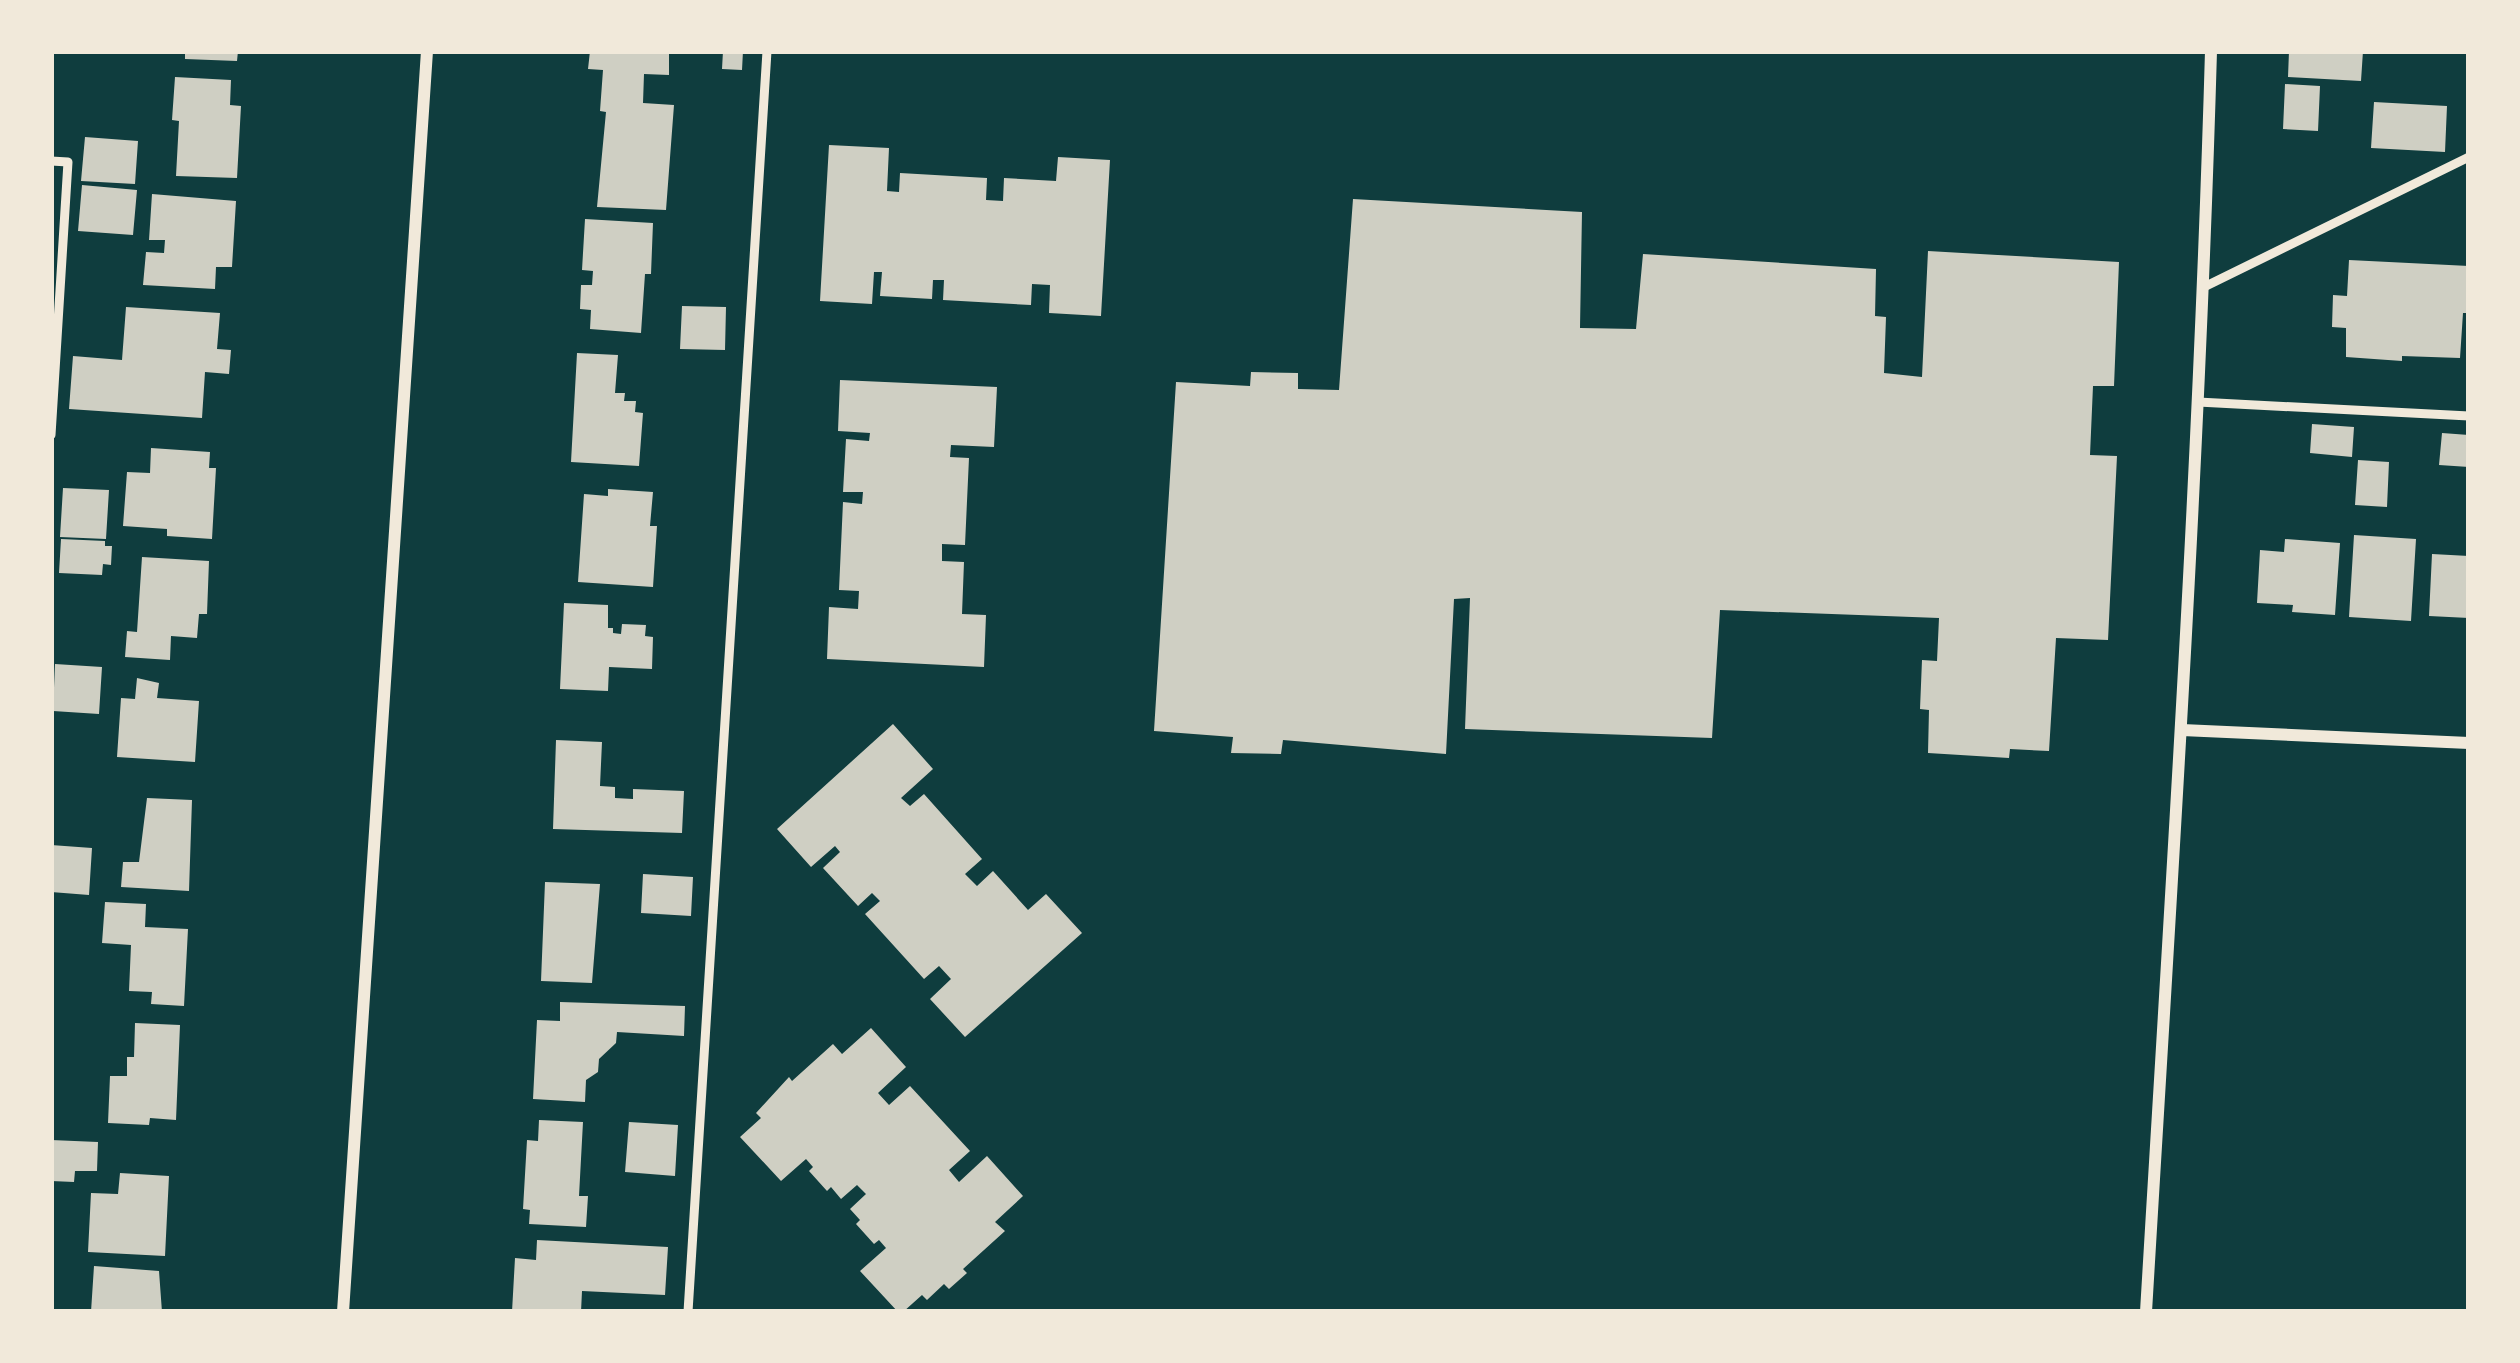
<svg xmlns="http://www.w3.org/2000/svg" width="2520" height="1363" viewBox="0 0 2520 1363" font-family="'Work Sans',sans-serif">
	<style>
		.building { fill: #cfcfc3 }
		.lines { fill: none; stroke-linecap: round; stroke-linejoin: round }
		.service { stroke: #f1e9da; stroke-width: 9 }
		.minor { stroke: #f1e9da; stroke-width: 12 }
	</style>
	<rect width="100%" height="100%" fill="#0f3d3e"/>
	<path class="building" d="M185,51H238L237,61L185,59Z
		M590,51H669V75L644,74L643,103L674,105L666,210L597,207L606,112L600,111L603,70L588,69Z
		M723,51H743L742,70L722,69Z
		M2289,51H2363L2361,81L2288,77Z
		M175,77L231,80L230,105L241,106L237,178L176,176L179,121L172,120Z
		M2285,84L2320,86L2318,131L2283,129Z
		M2374,102L2447,106L2445,152L2371,148Z
		M85,137L138,141L135,184L81,181Z
		M829,145L889,148L887,191L899,192L900,173L987,178L986,200L1003,201L1004,178L1056,181L1058,157L1110,160L1101,316L1049,313L1050,285L1032,284L1031,305L943,300L944,280H933L932,299L880,296L882,272H874L872,304L820,301Z
		M82,185L137,190L133,235L78,231Z
		M152,194L236,201L232,267H216L215,289L143,285L146,252L164,253L165,240H149Z
		M1353,199L1582,212L1580,328L1636,329L1643,254L1876,269L1875,316L1886,317L1884,373L1922,377L1928,251L2119,262L2114,386H2093L2090,455L2117,456L2108,640L2056,638L2049,751L2010,749L2009,758L1928,753L1929,710L1920,709L1922,660L1937,661L1939,618L1720,610L1712,738L1465,729L1470,598L1454,599L1446,754L1283,740L1281,754L1231,753L1233,737L1154,731L1176,382L1250,386L1251,372L1298,373V389L1339,390Z
		M585,219L653,223L651,274H645L641,333L590,329L591,310L580,309L581,285H592L593,271L582,270Z
		M2349,260L2469,266V313H2463L2460,358L2402,356V361L2346,357V328L2332,327L2333,295L2347,296Z
		M682,306L726,307L725,350L680,349Z
		M126,307L220,313L217,349L231,350L229,374L205,372L202,418L69,409L73,356L122,360Z
		M577,353L618,355L615,393H625L624,401H636L635,412L643,413L639,466L571,462Z
		M840,380L997,387L994,447L951,445L950,457L969,458L965,545L942,544V561L964,562L962,614L986,615L984,667L827,659L829,607L858,609L859,591L839,590L843,502L862,504L863,492H843L846,439L869,441L870,433L838,431Z
		M2312,424L2354,427L2352,457L2310,453Z
		M2442,433L2469,435V467L2439,465Z
		M151,448L210,452L209,468H216L212,539L167,536V529L123,526L127,472L150,473Z
		M2358,460L2389,462L2387,507L2355,505Z
		M63,488L109,490L106,539L60,537Z
		M608,489L653,492L650,526H657L653,587L578,582L584,494L608,496Z
		M2354,535L2416,539L2411,621L2349,617Z
		M61,539L105,541V546H112L111,565L103,564L102,575L59,573Z
		M2285,539L2340,543L2335,615L2292,612L2293,605L2257,603L2260,550L2284,552Z
		M2432,554L2469,556V618L2429,616Z
		M142,557L209,561L207,614H199L197,638L171,636L170,660L125,657L127,631L137,632Z
		M564,603L608,605V628H613V633L621,634L622,624L646,625L645,636L653,637L652,669L609,667L608,691L560,689Z
		M55,664L102,667L99,714L53,711Z
		M137,678L159,683L157,698L199,701L195,762L117,757L121,698L135,699Z
		M893,724L933,769L901,798L910,806L924,794L982,859L965,874L977,886L993,871L1028,910L1046,894L1082,933L965,1037L930,999L951,979L939,966L924,979L865,914L880,901L872,893L858,906L823,868L840,852L835,846L811,867L777,829Z
		M556,740L602,742L600,786L615,787V798L633,799V789L684,791L682,833L553,829Z
		M147,798L192,800L189,891L121,887L123,862H139Z
		M51,845L92,848L89,895L51,892Z
		M643,874L693,877L691,916L641,913Z
		M545,882L600,884L592,983L541,981Z
		M105,902L146,904L145,927L188,929L184,1006L151,1004L152,992L129,991L131,945L102,943Z
		M560,1002L685,1006L684,1036L617,1032L616,1043L599,1059L598,1072L586,1080L585,1102L533,1099L537,1020L560,1021Z
		M135,1023L180,1025L176,1120L150,1118L149,1125L108,1123L110,1076H127V1057H134Z
		M871,1028L906,1067L878,1093L889,1105L910,1086L970,1151L949,1170L959,1182L987,1156L1023,1196L995,1222L1005,1231L963,1269L967,1273L949,1289L944,1284L927,1300L922,1295L903,1312H898L860,1271L886,1248L879,1240L874,1244L856,1224L860,1220L850,1209L866,1194L857,1185L841,1199L831,1187L827,1191L809,1171L813,1167L806,1159L781,1181L740,1137L761,1118L756,1113L789,1077L792,1081L833,1044L842,1054Z
		M539,1120L583,1122L579,1196H588L586,1227L529,1224L530,1210L523,1209L527,1140L538,1141Z
		M629,1122L678,1125L675,1176L625,1172Z
		M51,1140L98,1142L97,1171H75L74,1182L51,1181Z
		M120,1173L169,1176L165,1256L88,1252L91,1193L118,1194Z
		M537,1240L668,1247L665,1295L582,1291L581,1312H512L515,1258L536,1260Z
		M94,1266L159,1271L162,1312H91Z"/>
	<g class="lines">
		<path class="service" d="M51,161L68,162L51,435
			M2204,287L2469,157
			M2198,402L2469,416
			M688,1312L767,51"/>
		<path class="minor" d="M2182,730L2469,743
			M343,1312L427,51
			M2146,1312C2171,892 2199,472 2211,51"/>
	</g>
	<rect width="2520" height="1363" fill="none" stroke="#f1e9da" stroke-width="108"/>
</svg>
